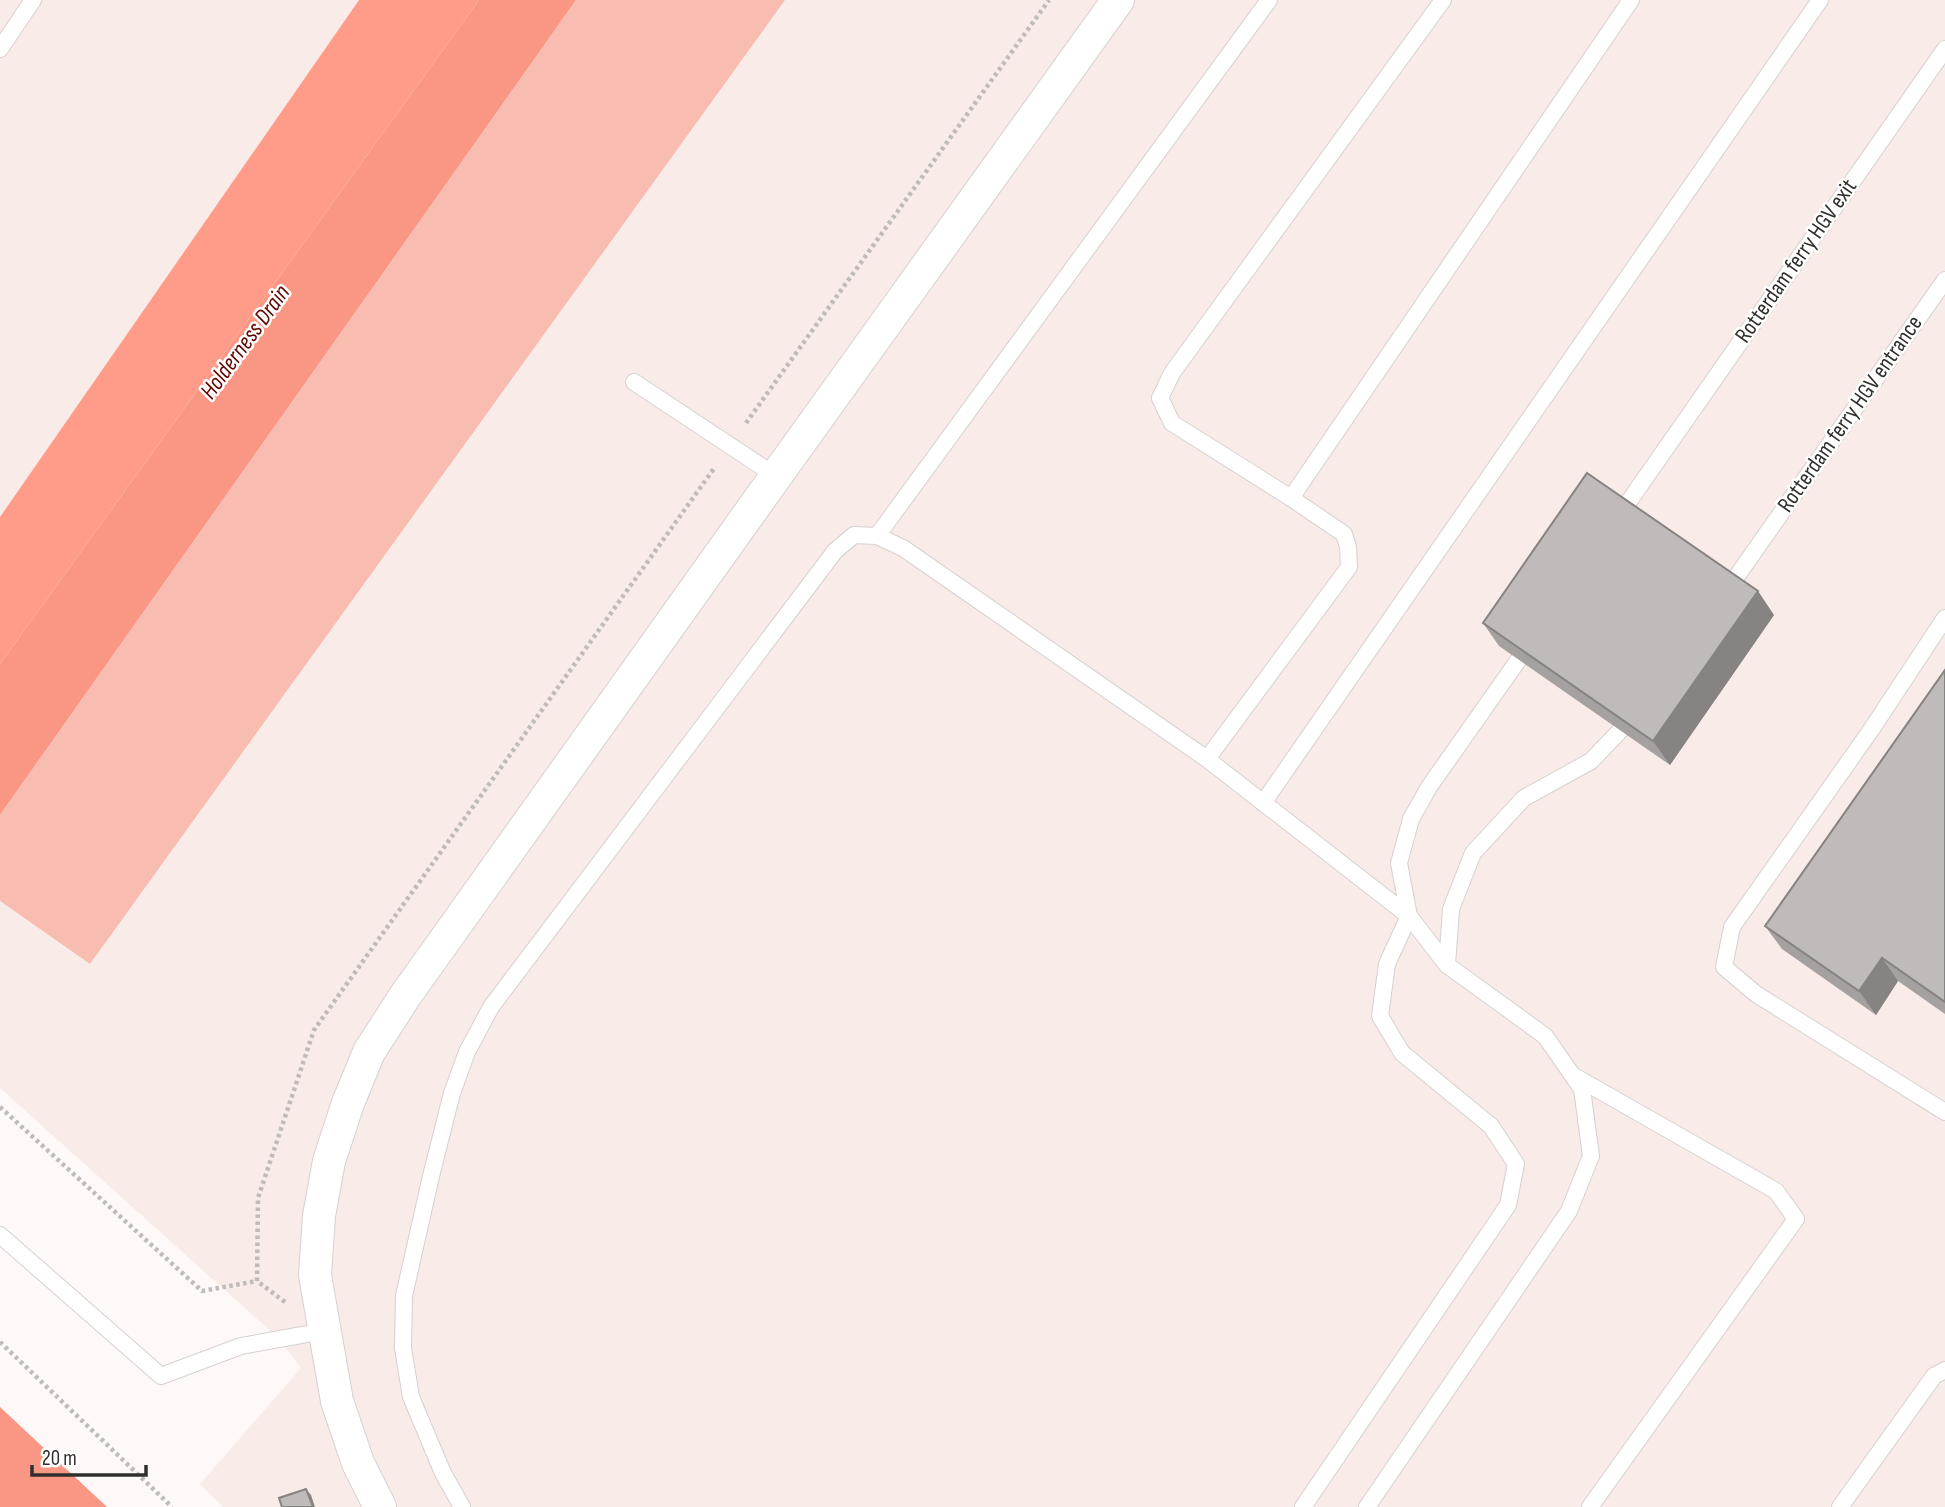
<svg xmlns="http://www.w3.org/2000/svg" width="1945" height="1507" viewBox="0 0 1945 1507" font-family="'Sofia Sans Condensed',sans-serif">
	<style>
		.built { fill: #f9ebe8 }
		.green { fill: #f8bcb0 }
		.forest { fill: #ff9c89 }
		.water { fill: #f99784 }
		.lines { fill: none; stroke-linecap: round; stroke-linejoin: round }
		.lane-casing { stroke: #d6d1d0; stroke-width: 18 }
		.street-casing { stroke: #d6d1d0; stroke-width: 34 }
		.path { stroke: #bfbbba; stroke-width: 4.5; stroke-dasharray: 3.5 3.5; stroke-linecap: butt }
		.lane { stroke: #fff; stroke-width: 16 }
		.street { stroke: #fff; stroke-width: 32 }
		.wall { fill: #a5a1a0 }
		.shaded-wall { fill: #868382 }
		.building { fill: #c0bbba; stroke: #868382; stroke-width: 2 }
		.labels { text-anchor: middle; dominant-baseline: central; stroke-width: 5; stroke-linejoin: round; paint-order: stroke }
		.street-label { font-size: 23px; fill: #302f2e; stroke: #fff }
		.water-label { font-size: 24px; font-style: italic; fill: #600700; stroke: #fff }
	</style>
	<rect width="100%" height="100%" fill="#fef9f8"/>
	<path class="built" d="M0,0H359L0,517Z
		M785,0H1945V1507H223L200,1484L301,1368L277,1337L0,1088V901L90,964Z"/>
	<path class="green" d="M576,0H785L90,964L0,901V815Z"/>
	<path class="forest" d="M359,0H479L0,664V517Z"/>
	<path class="water" d="M479,0H576L0,815V664Z
		M0,1407L107,1507H0Z"/>
	<g class="lines">
		<g class="lane-casing">
			<path id="lane" d="M0,49L33,0
				M634,382L776,476
				M1291,498L1631,0
				M1618,517L1945,49
				M877,536L1269,0
				M1725,593L1945,280
				M1945,618L1871,730L1732,927L1724,967L1756,994L1945,1112
				M1207,759L1349,567L1348,547L1344,534L1291,498L1172,423L1160,398L1172,373L1443,0
				M1263,803L1820,0
				M1447,965L1451,909L1473,853L1524,798L1591,761L1635,715
				M1574,1076L1776,1191L1796,1219L1590,1507
				M0,1235L161,1376L241,1346L324,1331
				M462,1507L443,1473L411,1397L403,1348L404,1296L431,1176L452,1093L467,1052L491,1007L835,551L854,535L877,536L903,548L1207,759L1409,916L1387,964L1380,1016L1402,1053L1491,1126L1516,1164L1508,1205L1303,1507
				M1367,1507L1569,1211L1591,1156L1582,1089L1545,1036L1447,965L1409,916L1399,863L1411,819L1429,787L1531,642
				M1840,1507L1934,1376L1945,1370"/>
		</g>
		<g class="street-casing">
			<path id="street" d="M380,1507L358,1463L337,1401L315,1275L319,1216L329,1161L348,1103L369,1052L405,996L776,476L1118,0"/>
		</g>
		<path class="path" d="M746,423L1049,0
			M0,1107L202,1291L257,1281
			M285,1302L257,1281L258,1198L314,1030L715,467
			M0,1342L172,1507"/>
		<use href="#lane" class="lane"/>
		<use href="#street" class="street"/>
	</g>
	<path class="wall" d="M1774,615L1670,765L1499,646L1483,623Z
		M1945,670V1014L1898,981L1876,1015L1782,949L1765,926Z"/>
	<path class="shaded-wall" d="M1758,591L1774,615L1670,765L1653,741Z
		M1882,958L1898,981L1876,1015L1859,991Z
		M306,1489L311,1495L315,1507H313Z"/>
	<path class="building" d="M1587,473L1758,591L1653,741L1483,623Z
		M1945,670V1002L1882,958L1859,991L1765,926Z
		M306,1489L313,1507H282L279,1498Z"/>
	<g class="labels">
		<g class="street-label">
			<text transform="translate(1796 261) rotate(-55)">Rotterdam ferry HGV exit</text>
			<text transform="translate(1850 414) rotate(-55)">Rotterdam ferry HGV entrance</text>
		</g>
		<g class="water-label">
			<text transform="translate(245 342) rotate(-54)">Holderness Drain</text>
		</g>
	</g>
	<path d="M32 1465v10h114v-10" fill="none" stroke="#302f2e" stroke-width="3.5"/>
	<text x="42" y="1465" font-size="21" fill="#302f2e" stroke="#ffffff" stroke-width="5" paint-order="stroke">20 m</text>
</svg>
